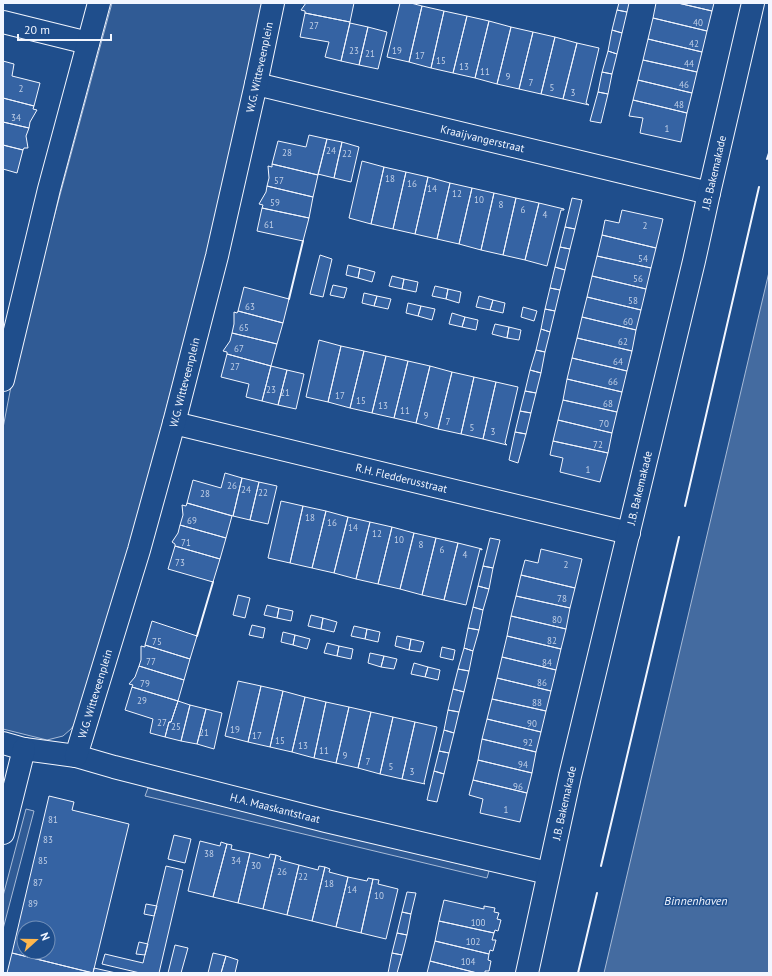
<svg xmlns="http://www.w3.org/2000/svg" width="772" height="976" viewBox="0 0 772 976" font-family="'PT Sans',sans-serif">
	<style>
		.built { fill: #305b95; stroke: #a8bbd7 }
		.water { fill: #446ba0; stroke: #a8bbd7 }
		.building { fill: #3563a3; stroke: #f2f6ff; fill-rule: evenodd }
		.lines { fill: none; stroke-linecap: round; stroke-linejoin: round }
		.minor-casing { stroke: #f2f6ff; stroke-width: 24 }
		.minor { stroke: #1f4e8c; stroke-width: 22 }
		.wall { stroke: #f2f6ff; stroke-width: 2 }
		.labels { text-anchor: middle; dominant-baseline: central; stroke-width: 3; stroke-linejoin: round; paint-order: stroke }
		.number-label { font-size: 9px; fill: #c3d1e8 }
		.street-label { font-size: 11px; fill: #f2f6ff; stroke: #1f4e8c }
		.water-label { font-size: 12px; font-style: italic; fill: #f2f6ff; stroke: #1f4e8c }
	</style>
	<rect width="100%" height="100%" fill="#1f4e8c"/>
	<path class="built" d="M112,3H262L242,107L203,268L118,593L76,722L71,729L63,736L47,740L3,729V428L18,350Z
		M148,788L489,871L487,878L145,796Z
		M26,809L34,811L3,929V896Z"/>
	<path class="water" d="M769,272V973H604Z"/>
	<path class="building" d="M306,3H354L350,22L305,13V11L301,10Z
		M400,3H411L422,6L409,62L387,57Z
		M619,3H629L627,12L617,10Z
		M656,3H678L712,11L707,31L653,18Z
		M678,3H714L712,11Z
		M422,6L444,11L431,68L409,62Z
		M617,10L627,12L622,33L612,30Z
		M444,11L467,16L453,73L431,68Z
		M305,13L350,22L341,61L325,57L329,42L300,37Z
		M467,16L489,21L475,78L453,73Z
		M653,18L707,31L702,52L648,39Z
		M489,21L511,27L497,84L475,78Z
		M350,23L368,27L359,65L341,61Z
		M368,27L387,32L378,69L359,65Z
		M511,27L533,32L519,89L497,84Z
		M612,30L622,33L617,54L608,51Z
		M533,32L555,37L541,94L519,89Z
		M555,37L577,43L563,99L541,94Z
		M648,39L702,52L697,72L643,60Z
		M577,43L599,48L586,103L589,105L563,99Z
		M608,51L617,54L612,74L602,72Z
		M643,60L697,72L692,93L638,80Z
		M3,61L14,64L12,76L40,83L34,106L3,98Z
		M602,72L612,74L608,94L598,92Z
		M638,80L692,93L687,113L633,100Z
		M598,92L608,94L601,123L590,121Z
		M3,98L34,106L33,109L37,110L30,122L29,128L3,122Z
		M633,100L687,113L681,142L640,133L643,118L629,116Z
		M3,122L29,128L26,136L28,148H24L23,150L3,145Z
		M309,135L327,139L318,175L272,164L278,141L306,147Z
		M327,139L342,142L334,178L318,174Z
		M342,142L359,147L351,182L334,178Z
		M3,145L23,150L17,173L3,169Z
		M362,161L384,167L371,224L349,218Z
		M272,164L318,175L313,197L267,186L269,178L268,166L272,167Z
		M384,167L406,172L393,229L371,224Z
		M406,172L428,177L415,234L393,229Z
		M428,177L450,183L437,239L415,234Z
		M450,183L472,188L459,244L437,239Z
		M267,186L313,197L309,218L262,208L263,205L259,204L266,192Z
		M472,188L494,193L481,250L459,244Z
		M494,193L516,198L503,255L481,250Z
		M516,198L539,203L525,260L503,255Z
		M572,198L582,200L575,229L565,227Z
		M539,203L564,209V210H561L547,266L525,260Z
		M262,208L309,218L303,241L257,231Z
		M622,210L663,219L656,248L602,235L605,220L619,223Z
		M565,227L575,229L570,249L560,247Z
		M602,235L656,248L651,268L597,256Z
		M560,247L570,249L565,270L555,267Z
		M320,255L332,259L323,297L310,294Z
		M597,256L651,268L646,289L592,276Z
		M348,265L360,268L358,278L346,275Z
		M555,267L565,270L560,290L550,288Z
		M360,268L375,272L372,282L358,278Z
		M392,276L404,279L402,289L389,286Z
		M592,276L646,289L641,310L587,297Z
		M404,279L418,282L416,292L402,289Z
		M333,285L347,288L344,298L330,295Z
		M435,286L448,289L446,299L432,296Z
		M244,287L289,299L283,323L238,311Z
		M550,288L560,290L555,311L545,309Z
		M448,289L461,292L459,303L446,299Z
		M364,293L377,296L374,306L362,303Z
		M377,296L391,299L388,309L374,306Z
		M479,296L493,300L490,310L476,307Z
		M587,297L641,310L636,330L582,317Z
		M493,300L505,303L503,313L490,310Z
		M408,303L421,306L418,316L406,313Z
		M421,306L435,309L432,320L418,316Z
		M523,307L537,311L534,321L521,317Z
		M545,309L555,311L550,332L541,329Z
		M238,311L283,323L277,344L232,333L234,324V312L237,313Z
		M452,313L465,317L462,327L449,324Z
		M465,317L478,320L476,330L462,327Z
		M582,317L636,330L632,351L577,338Z
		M495,324L509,327L507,338L492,334Z
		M509,327L521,330L519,340L507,338Z
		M541,329L550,332L545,352L536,350Z
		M232,333L277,344L271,366L227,354V352L223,351L230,341Z
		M577,338L632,351L627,371L572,358Z
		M319,340L341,346L328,402L306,397Z
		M341,346L364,351L350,408L328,402Z
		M536,350L545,352L541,373L530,370Z
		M364,351L386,356L372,413L350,408Z
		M227,354L271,366L262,401L246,397L249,384L221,377Z
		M386,356L408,361L394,418L372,413Z
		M572,358L627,371L622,392L567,379Z
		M408,361L430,366L416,423L394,418Z
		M271,366L287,370L278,405L262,401Z
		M430,366L452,372L438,429L416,423Z
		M287,370L304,374L296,409L278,405Z
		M530,370L541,373L536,393L525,391Z
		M452,372L474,377L461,434L438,429Z
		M474,377L496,382L483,439L461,434Z
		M567,379L622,392L617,412L563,400Z
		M496,382L518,387L505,443L507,445L483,439Z
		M525,391L536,393L531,413L520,411Z
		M563,400L617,412L612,433L558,420Z
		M520,411L531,413L526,434L515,432Z
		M558,420L612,433L608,453L553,441Z
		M515,432L526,434L518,463L509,460Z
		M553,441L608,453L600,482L560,472L563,458L550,455Z
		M225,473L242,478L233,516L187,503L193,480L221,488Z
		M242,478L259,482L250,520L233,516Z
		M259,482L277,486L268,524L250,520Z
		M281,501L303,506L290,563L268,558Z
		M187,503L232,516L226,538L180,525L183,515L182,505L186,506Z
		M303,506L326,511L312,568L290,563Z
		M326,511L348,517L334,573L312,568Z
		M348,517L370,522L356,579L334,573Z
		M370,522L392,527L378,584L356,579Z
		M180,525L226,538L220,559L175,546V544L172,542L178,533Z
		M392,527L414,533L400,589L378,584Z
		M414,533L436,538L422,595L400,589Z
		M436,538L458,543L444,600L422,595Z
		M490,538L500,540L493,568L483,566Z
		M458,543L482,549V550L480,549L466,605L444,600Z
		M175,546L220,559L213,582L168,569Z
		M541,549L582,559L575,588L521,575L525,560L538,563Z
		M483,566L493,568L489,589L478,586Z
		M521,575L575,588L570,608L516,596Z
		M478,586L489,589L483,610L473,607Z
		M238,595L250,598L245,618L233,615Z
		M516,596L570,608L566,629L511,616Z
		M267,605L279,608L277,618L264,615Z
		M473,607L483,610L479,630L468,628Z
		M279,608L293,611L291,621L277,618Z
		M311,615L323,618L321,629L308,626Z
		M511,616L566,629L561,649L507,636Z
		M323,618L337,622L334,632L321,629Z
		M152,621L197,636L190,659L145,645Z
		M252,625L265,628L263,638L249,635Z
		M354,626L367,629L365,639L351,636Z
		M468,628L479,630L473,651L464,648Z
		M367,629L380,632L378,642L365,639Z
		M283,632L295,635L293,645L281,642Z
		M295,635L310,639L307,649L293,645Z
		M397,636L411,639L409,650L395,646Z
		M507,636L561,649L556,670L502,657Z
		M411,639L424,642L421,652L409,650Z
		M327,643L339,646L337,656L324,653Z
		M145,645L190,659L184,680L139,666L141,660V646L145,647Z
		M339,646L353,649L351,659L337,656Z
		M442,647L455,650L453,660L440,657Z
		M464,648L473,651L469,671L458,669Z
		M370,653L384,656L381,667L368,663Z
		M384,656L397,659L394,669L381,667Z
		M502,657L556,670L551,691L497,678Z
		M414,663L428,667L425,677L411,674Z
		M139,666L184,680L178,701L132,687L133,685L129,684L135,677Z
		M428,667L440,670L438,680L425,677Z
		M458,669L469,671L464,692L453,689Z
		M497,678L551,691L546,711L492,699Z
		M238,681L261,686L248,742L225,736Z
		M261,686L283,691L270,747L248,742Z
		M132,687L178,701L171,722H169L165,737L150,733L153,719L125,710Z
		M453,689L464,692L459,712L448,710Z
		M283,691L305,697L292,752L270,747Z
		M305,697L326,702L314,758L292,752Z
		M492,699L546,711L541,732L487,719Z
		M178,701L190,705L181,741L165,737L169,722H171Z
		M326,702L349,707L336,763L314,758Z
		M190,705L206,709L197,744L181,741Z
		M349,707L371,712L358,768L336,763Z
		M206,709L222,713L214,749L197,744Z
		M448,710L459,712L454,733L444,730Z
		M371,712L393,717L380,774L358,768Z
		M393,717L415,722L402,779L380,774Z
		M487,719L541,732L536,752L482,739Z
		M415,722L437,727L424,783L425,784L402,779Z
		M444,730L454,733L449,753L439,751Z
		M482,739L536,752L532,773L478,760Z
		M439,751L449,753L444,774L434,771Z
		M478,760L532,773L527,793L473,780Z
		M434,771L444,774L437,802L427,800Z
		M473,780L527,793L520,822L480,813L483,799L469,795Z
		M49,796L74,802L72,810L129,824L93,973L12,953ZM24,928H48V952H24Z
		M174,835L191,839L185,863L168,859Z
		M200,841L220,846L221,842L227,844L213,897L188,891Z
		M227,844L232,845L231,849L250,853L238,903L213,897Z
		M250,853L269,858L270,854L276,855L263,909L238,903Z
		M276,855L281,857L280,860L299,865L287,915L263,909Z
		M299,865L318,870L319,866L325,867L312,921L287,915Z
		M166,866L183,870L159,973H140L102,964L105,954L143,963Z
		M325,867L330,869L329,872L348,877L336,927L312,921Z
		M348,877L367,881L368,878L373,879L361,933L336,927Z
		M373,879L379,880L378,884L398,889L386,939L361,933Z
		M407,892L416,893L411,914L402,912Z
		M444,900L484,909V906L495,908L494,912L499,913L497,919L501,920L498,931L495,930L494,933L439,921Z
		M146,904L157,906L154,916L144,914Z
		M402,912L411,914L407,935L397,933Z
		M439,921L494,933L492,940H496L493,951L490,950L489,954L435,941Z
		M397,933L407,935L402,955L392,953Z
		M435,941L489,954L488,960L491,961L489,971H485V973H477L430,961Z
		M139,942L148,944L145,955L136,954Z
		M175,945L188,948L181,973H168Z
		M12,953L93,973L94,968L116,973H7Z
		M213,953L226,956L221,973H208Z
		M392,953L402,955L397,973H388Z
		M226,956L238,960L235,973H221Z
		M430,961L477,973H427Z"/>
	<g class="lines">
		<g class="minor-casing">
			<g id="minor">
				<path d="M3,22L88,43"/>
				<path id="s1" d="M256,84L709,193"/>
				<path d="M3,380L49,189L99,3"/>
				<path id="s2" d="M174,423L629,533"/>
				<path id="s3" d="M3,743L24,749L76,756L114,767L326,821L548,873"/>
				<path id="s4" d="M76,756L139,550L174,423L217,256L256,84L273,3"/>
				<path d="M3,833L24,749"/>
				<path id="s5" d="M527,973L570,776L694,261L709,193L753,3"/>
			</g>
		</g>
		<use href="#minor" class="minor"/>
		<path class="wall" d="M767,159L769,153
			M289,299L303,241
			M685,506L759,187
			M197,636L213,582
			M601,866L679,537
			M578,973L597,893"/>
	</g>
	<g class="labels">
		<g class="number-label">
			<text x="698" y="22">40</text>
			<text x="314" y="25">27</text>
			<text x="694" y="43">42</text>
			<text x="354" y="50">23</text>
			<text x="397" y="50">19</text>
			<text x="370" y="53">21</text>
			<text x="420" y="55">17</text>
			<text x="441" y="60">15</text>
			<text x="689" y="63">44</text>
			<text x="464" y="66">13</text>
			<text x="485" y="71">11</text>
			<text x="508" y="76">9</text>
			<text x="531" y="82">7</text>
			<text x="684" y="84">46</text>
			<text x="552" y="87">5</text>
			<text x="21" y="88">2</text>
			<text x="573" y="92">3</text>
			<text x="679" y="104">48</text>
			<text x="16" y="117">34</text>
			<text x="667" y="128">1</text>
			<text x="331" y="150">24</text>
			<text x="287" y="152">28</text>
			<text x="347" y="153">22</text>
			<text x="390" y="178">18</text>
			<text x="279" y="180">57</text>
			<text x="412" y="183">16</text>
			<text x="432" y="188">14</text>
			<text x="457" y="193">12</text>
			<text x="479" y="199">10</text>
			<text x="275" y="202">59</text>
			<text x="501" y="204">8</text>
			<text x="523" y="209">6</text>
			<text x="545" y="214">4</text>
			<text x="269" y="224">61</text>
			<text x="645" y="225">2</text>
			<text x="643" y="258">54</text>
			<text x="638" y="278">56</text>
			<text x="633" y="300">58</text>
			<text x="250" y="306">63</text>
			<text x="628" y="321">60</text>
			<text x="244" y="327">65</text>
			<text x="623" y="341">62</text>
			<text x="239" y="348">67</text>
			<text x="618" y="361">64</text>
			<text x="235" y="366">27</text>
			<text x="613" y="381">66</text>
			<text x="271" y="389">23</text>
			<text x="285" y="392">21</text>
			<text x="340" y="395">17</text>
			<text x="361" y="400">15</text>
			<text x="608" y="403">68</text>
			<text x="383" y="405">13</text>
			<text x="405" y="410">11</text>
			<text x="426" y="415">9</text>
			<text x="448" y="421">7</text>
			<text x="604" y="423">70</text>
			<text x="472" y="427">5</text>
			<text x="493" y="431">3</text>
			<text x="598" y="444">72</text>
			<text x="588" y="469">1</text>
			<text x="232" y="485">26</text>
			<text x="246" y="489">24</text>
			<text x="263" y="492">22</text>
			<text x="205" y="493">28</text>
			<text x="310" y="517">18</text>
			<text x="192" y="520">69</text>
			<text x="332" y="522">16</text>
			<text x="353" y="527">14</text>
			<text x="377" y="533">12</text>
			<text x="399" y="539">10</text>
			<text x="186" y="542">71</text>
			<text x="421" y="544">8</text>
			<text x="442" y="549">6</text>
			<text x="465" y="554">4</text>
			<text x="180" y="562">73</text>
			<text x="566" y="564">2</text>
			<text x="562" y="598">78</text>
			<text x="557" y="619">80</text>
			<text x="552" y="640">82</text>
			<text x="157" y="641">75</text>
			<text x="151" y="661">77</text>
			<text x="547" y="662">84</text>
			<text x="542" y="682">86</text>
			<text x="145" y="683">79</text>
			<text x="142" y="700">29</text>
			<text x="537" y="702">88</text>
			<text x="162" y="722">27</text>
			<text x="532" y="723">90</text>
			<text x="176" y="726">25</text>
			<text x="235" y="729">19</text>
			<text x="204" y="732">21</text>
			<text x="257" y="735">17</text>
			<text x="280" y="740">15</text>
			<text x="528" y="742">92</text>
			<text x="303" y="745">13</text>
			<text x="324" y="750">11</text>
			<text x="345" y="755">9</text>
			<text x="368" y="761">7</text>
			<text x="523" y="764">94</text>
			<text x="391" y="766">5</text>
			<text x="412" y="771">3</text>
			<text x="518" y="786">96</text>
			<text x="506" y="809">1</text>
			<text x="53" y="819">81</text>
			<text x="48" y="839">83</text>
			<text x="209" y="853">38</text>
			<text x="43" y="860">85</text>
			<text x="236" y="860">34</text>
			<text x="256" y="865">30</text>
			<text x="282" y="871">26</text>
			<text x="303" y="876">22</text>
			<text x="38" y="882">87</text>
			<text x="329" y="883">18</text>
			<text x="352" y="889">14</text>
			<text x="379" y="895">10</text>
			<text x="33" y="903">89</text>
			<text x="478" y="922">100</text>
			<text x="473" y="941">102</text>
			<text x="468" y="961">104</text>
		</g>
		<g class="street-label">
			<text stroke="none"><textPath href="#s4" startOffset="713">W.G. Witteveenplein</textPath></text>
			<text stroke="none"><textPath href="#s1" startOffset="233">Kraaijvangerstraat</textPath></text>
			<text stroke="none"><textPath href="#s5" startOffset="822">J.B. Bakemakade</textPath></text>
			<text stroke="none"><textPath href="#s4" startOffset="389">W.G. Witteveenplein</textPath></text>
			<text stroke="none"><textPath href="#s2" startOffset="234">R.H. Fledderusstraat</textPath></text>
			<text stroke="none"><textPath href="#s5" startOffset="498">J.B. Bakemakade</textPath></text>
			<text stroke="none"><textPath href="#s4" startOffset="65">W.G. Witteveenplein</textPath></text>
			<text stroke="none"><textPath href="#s5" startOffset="174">J.B. Bakemakade</textPath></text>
			<text stroke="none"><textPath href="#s3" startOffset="280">H.A. Maaskantstraat</textPath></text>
		</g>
		<g class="water-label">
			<text x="696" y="900">Binnenhaven</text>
		</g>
	</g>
	<rect width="772" height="976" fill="none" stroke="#f2f6ff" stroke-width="8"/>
	<g transform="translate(36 940) rotate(69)"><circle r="19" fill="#1f4e8c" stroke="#7391ba"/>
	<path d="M0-3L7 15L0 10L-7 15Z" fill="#ffb74d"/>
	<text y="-6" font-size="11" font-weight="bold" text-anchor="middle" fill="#f2f6ff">N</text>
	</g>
	<path d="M18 34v6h93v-6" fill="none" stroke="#f2f6ff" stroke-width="2"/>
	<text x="24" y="34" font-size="12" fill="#f2f6ff" stroke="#1f4e8c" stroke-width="3" paint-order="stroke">20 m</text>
</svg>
